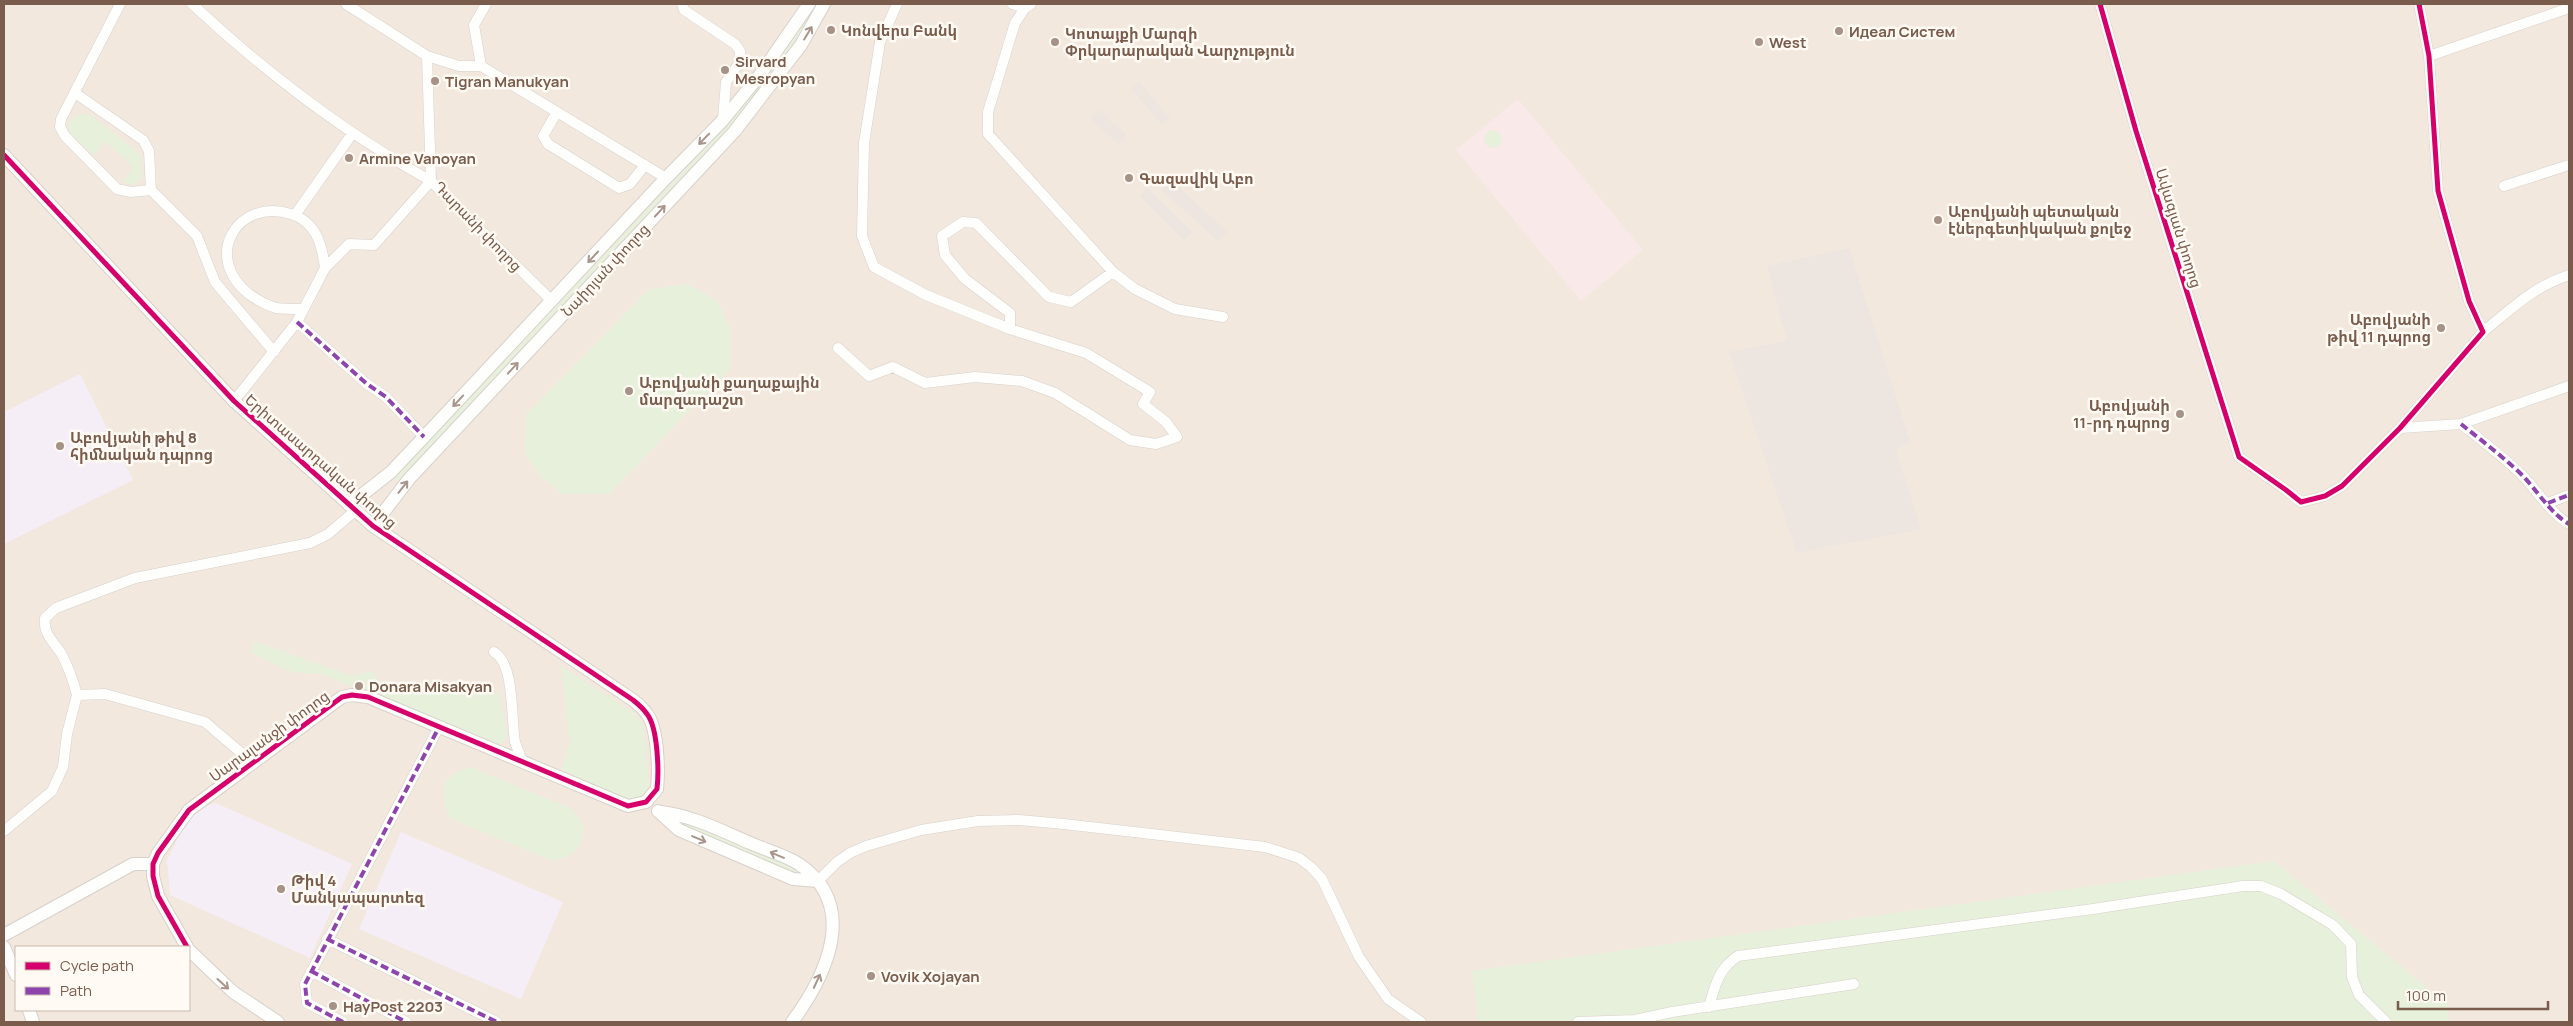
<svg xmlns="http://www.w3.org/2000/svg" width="2573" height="1026" viewBox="0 0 2573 1026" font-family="Manrope,'Noto Sans Armenian',sans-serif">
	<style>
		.residential { fill: #f2e8de; fill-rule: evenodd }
		.industrial { fill: #ede5e0 }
		.education { fill: #f6eef6 }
		.medical { fill: #fae9e9 }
		.green { fill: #e7f0db }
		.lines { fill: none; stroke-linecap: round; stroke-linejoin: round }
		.minor-casing { stroke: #d7d1cb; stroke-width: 11 }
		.tertiary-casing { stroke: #d7d1cb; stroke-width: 14 }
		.minor { stroke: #fefefd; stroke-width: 10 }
		.tertiary { stroke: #fefefd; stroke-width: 12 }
		.quiet { stroke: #8e44ad; stroke-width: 4; stroke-dasharray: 8 4; stroke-linecap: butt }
		.cycleway-casing { stroke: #fffaf3; stroke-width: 8 }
		.cycleway { stroke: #d6006c; stroke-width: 5 }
		.oneway { stroke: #a8958b }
		.poi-dot { fill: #a69286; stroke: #fffaf3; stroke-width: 2 }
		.labels { text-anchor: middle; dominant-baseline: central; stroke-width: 5; stroke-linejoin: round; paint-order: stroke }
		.poi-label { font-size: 15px; font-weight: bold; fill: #7a5c4d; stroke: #fffaf3; text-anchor: start }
		.street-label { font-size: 15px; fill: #7a5c4d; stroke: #fffaf3 }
	</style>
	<rect width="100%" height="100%" fill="#f9f5f0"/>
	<path class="residential" d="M4,4H2569V1022H4ZM16,947H189V1010H16Z"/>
	<path class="industrial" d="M1139,82L1170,118L1162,125L1131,88Z
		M1099,110L1126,135L1118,144L1091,119Z
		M1171,180L1227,232L1218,241L1162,190Z
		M1147,188L1192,232L1184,240L1140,196Z
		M1849,248L1910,442L1896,450L1921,529L1797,553L1729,352L1787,341L1767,266Z"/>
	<path class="education" d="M80,374L133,480L4,544V412Z
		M216,803L352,864L310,958L170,895L167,860L187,821L203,807Z
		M401,832L563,902L521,999L359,929Z"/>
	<path class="medical" d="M1518,99L1643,250L1581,301L1456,150Z"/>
	<path class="green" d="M812,10L815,11C789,54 758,92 726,131L398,481L394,478L722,130L769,73Z
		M79,114L91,115L141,155L142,177L133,186L123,181L134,168L106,141L94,156L69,132L68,123Z
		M1484 139a9 9 0 1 1 18 0a9 9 0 1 1-18 0Z
		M688,284L717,301L731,329V368L609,494H563L541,477L525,453L526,415L649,289Z
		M254,641L352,676L370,671L375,673L379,687L397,694L500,693L508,737L499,745L321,674L292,672L250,652Z
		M561,666L632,712L643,724L649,784L642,798L630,801L561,770L570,744Z
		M471,767L570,808L578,817L584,828L583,838L577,850L565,858L551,860L451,819C437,794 441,773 471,767Z
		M676,819H681L794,867L800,873H792L681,825Z
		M2274,861L2448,1005L2449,1022H1478L1472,971Z"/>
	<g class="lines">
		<g class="minor-casing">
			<path id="minor" d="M120,4L61,119L60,127L65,136L117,189L131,192L151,190L197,236L215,282L274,352
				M192,4C264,71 345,133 431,181L374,245L349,244L325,268L297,322L234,401
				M346,4L427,56L431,181L552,301
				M486,4L474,25L481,66L666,178
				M682,4L684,10L735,44L740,51V62L726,82L723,120
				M1012,4L1025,8
				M1031,4L1025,8L1015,23L988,112V134L1113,272L1135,289L1175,309L1223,317
				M2100,4L2136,131L2239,457L2286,490L2301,502L2325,496L2342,486L2400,428L2483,332L2469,301L2438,191L2429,56L2419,4
				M427,56L459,66H481
				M2429,56L2569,8
				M75,93L143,140L149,151L151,190
				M557,112L543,136L548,144L619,188L630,184L645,165
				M2504,186L2569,165
				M295,215L352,134
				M303,309C294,309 285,309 276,308C267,305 257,300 249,294C202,257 237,197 291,214C316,222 322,244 325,268
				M297,322L367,384L386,397L424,437
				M1010,329V313L965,279L945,255L942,236L963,222L976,223L1049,297L1071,302L1113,272
				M2483,332C2512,308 2533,287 2569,275
				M838,348L869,376L893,367L925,383L975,377L1022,381L1055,393L1130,440L1156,444L1177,437L1166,422L1143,404L1150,392L1086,353L1010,329L926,295L874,267L862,236L864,143L880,42L897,4
				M2461,424C2481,440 2502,456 2521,474C2537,490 2550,513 2569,524
				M2400,428L2461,424L2569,386
				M2548,503L2569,495
				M494,652C515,664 511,719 515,742C517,748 520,755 522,761
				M252,762L205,722L105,694L77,695C73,680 68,666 61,653C53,641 43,634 45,618L56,608L135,578L310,543L328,534L355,511
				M4,831L52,791L63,767L67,734L77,695
				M818,881L837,862L850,853L866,846L921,830L978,821L1019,820L1064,824L1265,847L1299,858L1311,867L1322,879L1359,957L1388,999L1421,1022
				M327,939L497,1022
				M311,971L406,1022
				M1709,1007C1715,985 1719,968 1738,956L2093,909L2243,886H2261L2281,894L2333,925L2351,944L2352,977L2359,995L2386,1022
				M343,1022L307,1003L305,984L439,727
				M1578,1022L1635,1020L1672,1012L1854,984"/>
		</g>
		<g class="tertiary-casing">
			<path id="tertiary" d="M4,155L234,401L373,526L633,700C638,704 643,708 647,714C658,728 659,771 657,789L646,802L628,806L368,697L352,695L342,697L189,810L158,853L153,864V876L158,896L187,947
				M349,505L391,472L424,437L666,178L723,120L759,76L809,4
				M373,526L409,479L734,132L801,45L824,4
				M658,811L679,830L793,879L818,881
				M661,812C693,816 720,830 750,843C766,850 785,855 799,864C860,906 826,976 792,1022
				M4,935L133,864H153
				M4,947L16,975
				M189,950L233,992L278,1022
				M29,1010L33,1022"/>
		</g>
		<use href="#minor" class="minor"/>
		<use href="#tertiary" class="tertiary"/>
		<path class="quiet" d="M297,322L367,384L386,397L424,437
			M2461,424C2481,440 2502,456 2521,474C2537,490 2550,513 2569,524
			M2548,503L2569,495
			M327,939L497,1022
			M311,971L406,1022
			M343,1022L307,1003L305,984L439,727"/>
		<g class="cycleway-casing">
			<path id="cycleway" d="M2100,4L2136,131L2239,457L2286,490L2301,502L2325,496L2342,486L2400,428L2483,332L2469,301L2438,191L2429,56L2419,4
				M4,155L234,401L373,526L633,700C638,704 643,708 647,714C658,728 659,771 657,789L646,802L628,806L368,697L352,695L342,697L189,810L158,853L153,864V876L158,896L187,947"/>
		</g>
		<use href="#cycleway" class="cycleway"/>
	</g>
	<defs><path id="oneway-shaft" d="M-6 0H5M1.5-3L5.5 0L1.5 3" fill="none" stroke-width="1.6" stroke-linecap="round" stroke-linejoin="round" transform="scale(1.25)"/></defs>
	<g class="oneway">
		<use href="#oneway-shaft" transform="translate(808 33) rotate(-59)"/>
		<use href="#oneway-shaft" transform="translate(704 139) rotate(134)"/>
		<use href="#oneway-shaft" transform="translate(660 211) rotate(-47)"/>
		<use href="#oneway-shaft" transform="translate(593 257) rotate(133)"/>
		<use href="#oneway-shaft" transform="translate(513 368) rotate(-47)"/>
		<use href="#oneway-shaft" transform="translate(458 401) rotate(133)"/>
		<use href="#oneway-shaft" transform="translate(403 487) rotate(-52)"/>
		<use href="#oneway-shaft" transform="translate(699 839) rotate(23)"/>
		<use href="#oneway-shaft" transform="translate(777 855) rotate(-157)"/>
		<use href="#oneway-shaft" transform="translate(817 981) rotate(-65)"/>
		<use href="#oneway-shaft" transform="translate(223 984) rotate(42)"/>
	</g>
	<g class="poi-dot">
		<circle cx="831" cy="30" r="5"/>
		<circle cx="1839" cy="31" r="5"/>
		<circle cx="1055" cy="42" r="5"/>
		<circle cx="1759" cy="42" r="5"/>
		<circle cx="725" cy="70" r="5"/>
		<circle cx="435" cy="81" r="5"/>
		<circle cx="349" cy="158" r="5"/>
		<circle cx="1129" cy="178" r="5"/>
		<circle cx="1938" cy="220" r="5"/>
		<circle cx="2441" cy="328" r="5"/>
		<circle cx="629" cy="391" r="5"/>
		<circle cx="2180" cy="414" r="5"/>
		<circle cx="60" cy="446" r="5"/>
		<circle cx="359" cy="686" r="5"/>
		<circle cx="281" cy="889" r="5"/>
		<circle cx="871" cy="976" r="5"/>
		<circle cx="333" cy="1006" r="5"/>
	</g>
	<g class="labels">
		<g class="poi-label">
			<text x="841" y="30">Կոնվերս Բանկ</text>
			<text x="1849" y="31">Идеал Систем</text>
			<text x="1065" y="33">Կոտայքի Մարզի<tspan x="1065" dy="17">Փրկարարական Վարչություն</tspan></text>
			<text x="1769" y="42">West</text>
			<text x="735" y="61">Sirvard<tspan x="735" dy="17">Mesropyan</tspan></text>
			<text x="445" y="81">Tigran Manukyan</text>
			<text x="359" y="158">Armine Vanoyan</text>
			<text x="1139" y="178">Գազավիկ Աբո</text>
			<text x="1948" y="211">Աբովյանի պետական<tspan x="1948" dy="17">էներգետիկական քոլեջ</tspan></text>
			<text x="2431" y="319" text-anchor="end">Աբովյանի<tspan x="2431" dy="17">թիվ 11 դպրոց</tspan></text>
			<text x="639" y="382">Աբովյանի քաղաքային<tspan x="639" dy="17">մարզադաշտ</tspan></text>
			<text x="2170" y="405" text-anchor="end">Աբովյանի<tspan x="2170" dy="17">11-րդ դպրոց</tspan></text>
			<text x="70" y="437">Աբովյանի թիվ 8<tspan x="70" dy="17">հիմնական դպրոց</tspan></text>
			<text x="369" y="686">Donara Misakyan</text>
			<text x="291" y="880">Թիվ 4<tspan x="291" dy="17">Մանկապարտեզ</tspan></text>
			<text x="881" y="976">Vovik Xojayan</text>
			<text x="343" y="1006">HayPost 2203</text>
		</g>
		<g class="street-label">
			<text transform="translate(478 226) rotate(46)">Դարանի փողոց</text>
			<text transform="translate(2179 228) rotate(73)">Ավագյան փողոց</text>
			<text transform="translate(605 270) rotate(-47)">Նաիրյան փողոց</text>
			<text transform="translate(321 461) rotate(41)">Երիտասարդական փողոց</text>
			<text transform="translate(269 736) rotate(-36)">Սարալանջի փողոց</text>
		</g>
	</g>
	<rect width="2573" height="1026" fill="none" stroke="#7a5c4d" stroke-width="10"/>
	<rect x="15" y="946" width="175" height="65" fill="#fffaf3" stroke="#cabbb1"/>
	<rect x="25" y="962" width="25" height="8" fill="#d6006c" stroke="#cabbb1"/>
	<text x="60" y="971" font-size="15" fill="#7a5c4d">Cycle path</text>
	<rect x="25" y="987" width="25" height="8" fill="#8e44ad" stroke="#cabbb1"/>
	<text x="60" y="996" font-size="15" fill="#7a5c4d">Path</text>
	<path d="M2398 1001v8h150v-8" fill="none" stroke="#7a5c4d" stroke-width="2.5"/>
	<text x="2406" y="1001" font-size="15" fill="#7a5c4d" stroke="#fffaf3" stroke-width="4" paint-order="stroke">100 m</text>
</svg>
